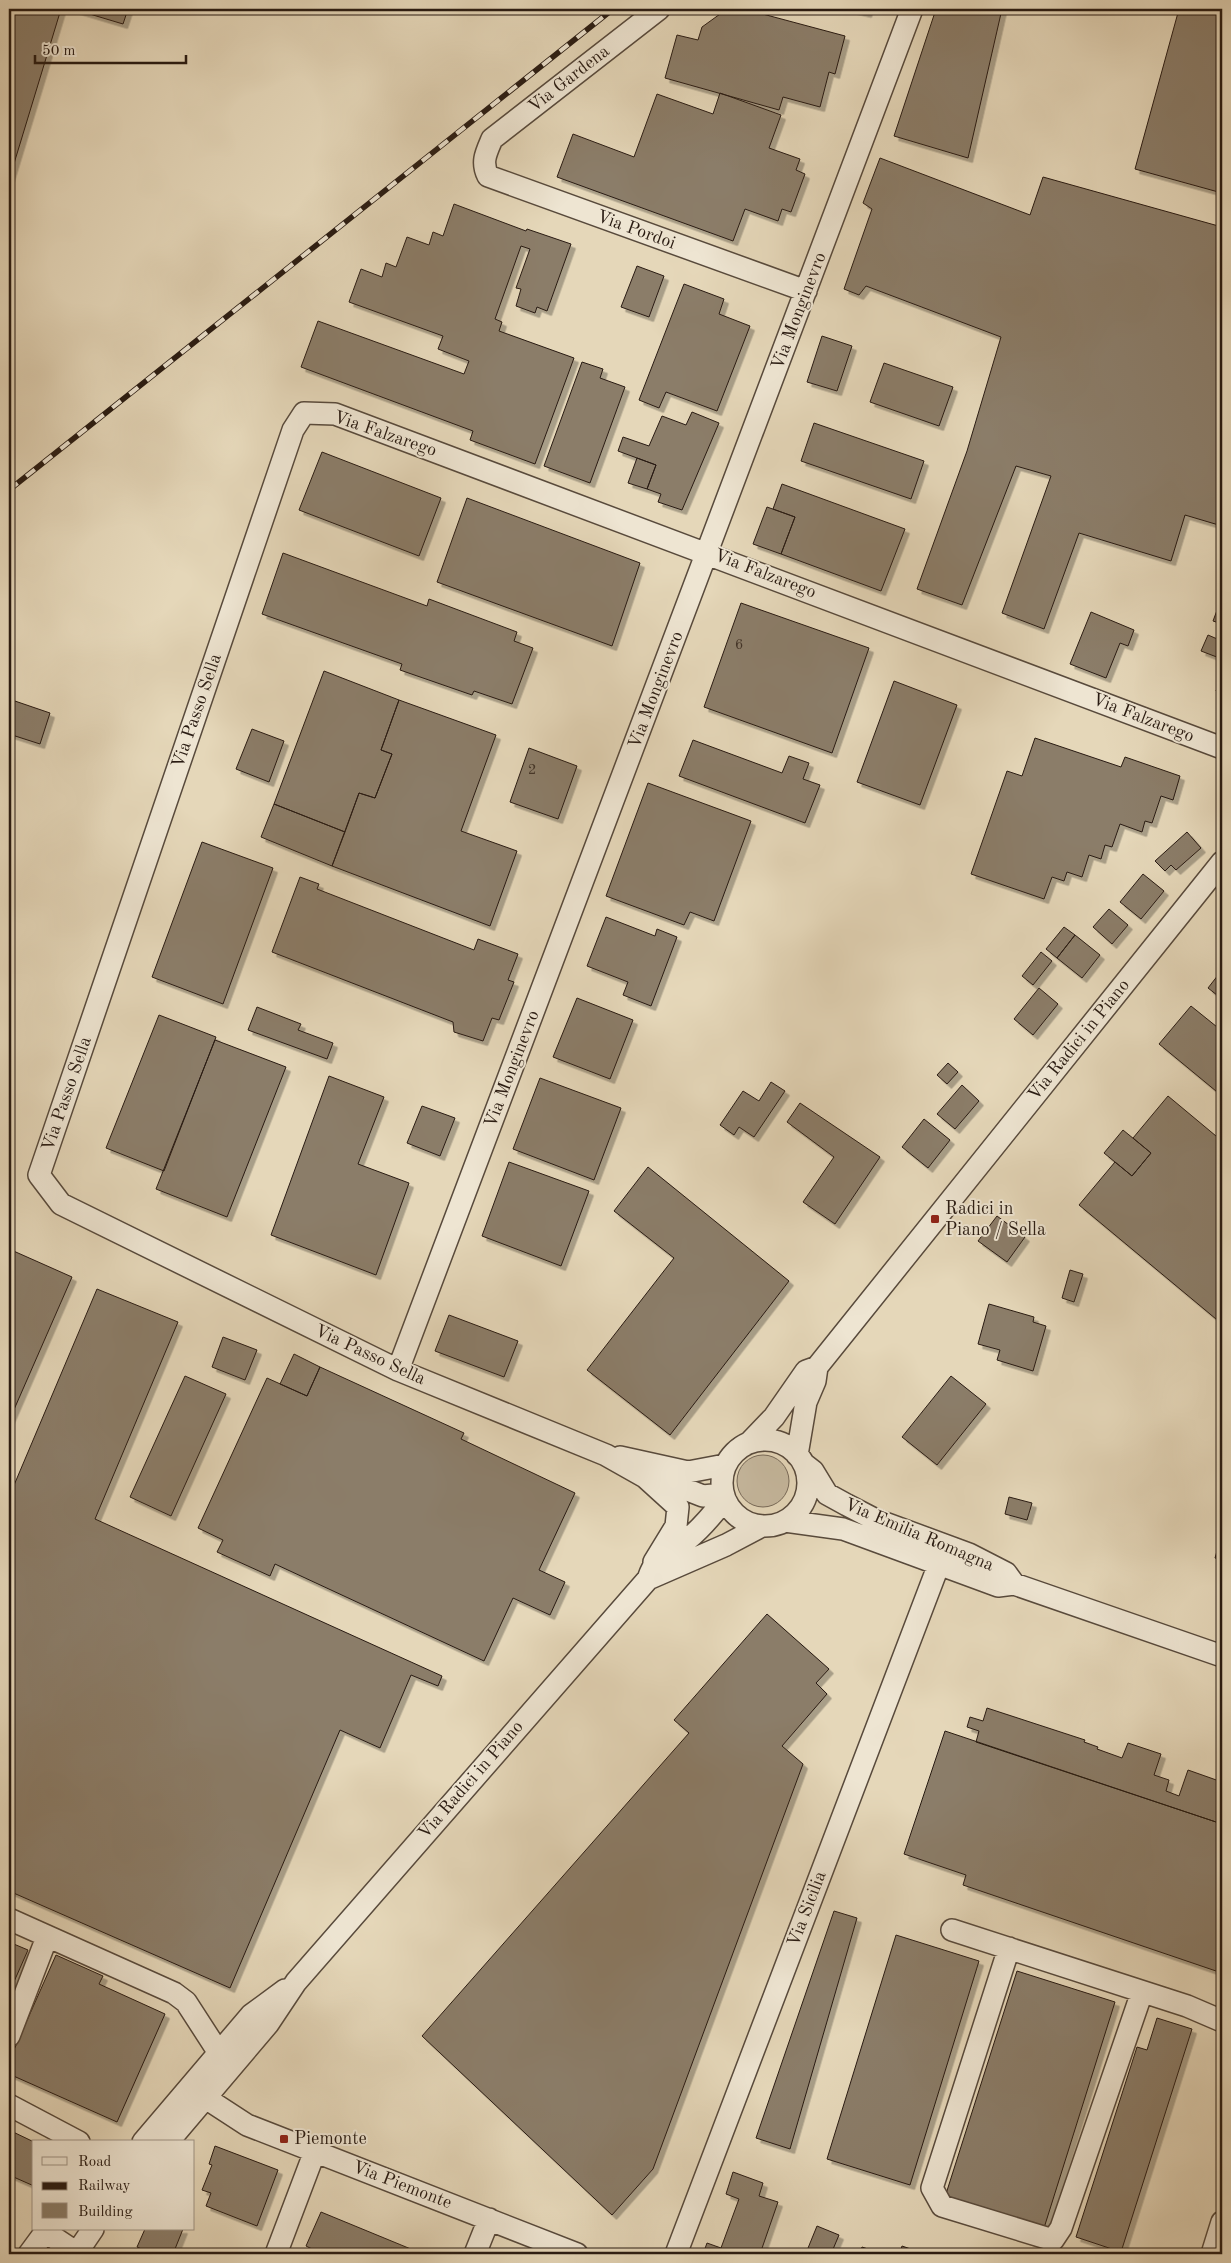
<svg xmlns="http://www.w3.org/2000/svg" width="1231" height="2263" viewBox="0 0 1231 2263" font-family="'Old Standard TT',serif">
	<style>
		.green { fill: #c5b79d; stroke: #776958 }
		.building { fill: #8b7d69; stroke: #291b12; filter: url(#shadow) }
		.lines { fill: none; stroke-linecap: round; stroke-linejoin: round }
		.minor-casing { stroke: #584a3c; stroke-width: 24 }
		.minor { stroke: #eee5d2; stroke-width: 21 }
		.rail-casing { stroke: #291b12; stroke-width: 5.5 }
		.rail { stroke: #eee5d2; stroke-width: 4; stroke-dasharray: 11; stroke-linecap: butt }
		.poi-dot { fill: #8f2418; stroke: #eee5d2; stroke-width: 2 }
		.labels { text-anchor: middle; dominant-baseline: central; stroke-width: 4; stroke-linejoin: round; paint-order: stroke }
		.number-label { font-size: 15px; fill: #423428 }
		.street-label { font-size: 18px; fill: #291b12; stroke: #eee5d2 }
		.poi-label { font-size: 18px; fill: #291b12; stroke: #eee5d2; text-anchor: start }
	</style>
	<defs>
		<filter id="shadow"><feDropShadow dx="4.5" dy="4.5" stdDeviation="0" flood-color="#0004"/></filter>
	</defs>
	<rect width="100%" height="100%" fill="#e5d7b9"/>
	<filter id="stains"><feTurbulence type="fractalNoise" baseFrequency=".004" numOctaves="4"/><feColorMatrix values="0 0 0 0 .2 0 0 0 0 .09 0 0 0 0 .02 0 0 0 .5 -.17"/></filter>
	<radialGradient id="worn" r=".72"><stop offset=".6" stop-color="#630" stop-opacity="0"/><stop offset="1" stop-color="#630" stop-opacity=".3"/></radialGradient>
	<path class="green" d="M737 1481a26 26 0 1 1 52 0a26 26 0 1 1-52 0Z"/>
	<path class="building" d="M9,9H61L9,180Z
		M73,9H128L123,24Z
		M727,9H744L845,36L835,74L829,72L820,107L783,97L779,110L665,78L677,35L698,40L702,27Z
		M850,9H868L867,13Z
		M936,9H1002L968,158L894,136Z
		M1179,9H1222V193L1135,169Z
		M720,93L781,115L769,148L800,159L796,170L805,174L791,212L782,209L778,221L745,209L733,241L557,177L573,134L634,157L657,94L713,114Z
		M880,158L1030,215L1043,177L1222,227V526L1185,515L1171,561L1079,533L1044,629L1002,613L1051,476L1016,466L962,605L917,589L967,451L1001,337L866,286L859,295L844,289L872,209L863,203Z
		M454,204L526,231L527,229L571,244L547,311L537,307L535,313L516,306L521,289L516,288L530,249L521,246L495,319L502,322L499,331L574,358L535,464L470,440L473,431L301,367L318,321L464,374L469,361L438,349L443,336L349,302L361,269L382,277L386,263L396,267L407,237L429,245L433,232L443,236Z
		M637,266L664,276L649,317L621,307Z
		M684,284L724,299L719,314L750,326L717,411L666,392L659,408L639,400Z
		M822,336L852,346L837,391L807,382Z
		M582,362L603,369L600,378L625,387L590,483L544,466Z
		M884,363L953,387L939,426L870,402Z
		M692,412L719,423L682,510L658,502L661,494L647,489L656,465L618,451L623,437L649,446L662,416L686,425Z
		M814,423L924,461L911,499L801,461Z
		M322,452L441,498L419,556L299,510Z
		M637,458L656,465L647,489L628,483Z
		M782,484L905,529L881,591L781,554L795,517L773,509Z
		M467,498L640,563L612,646L437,582Z
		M767,507L795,517L781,554L753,544Z
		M283,553L427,606L429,599L517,632L514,641L533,648L512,704L474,691L472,695L400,670L402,664L262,614Z
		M1222,597V624L1213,621Z
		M741,603L869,648L832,753L704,707Z
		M1091,612L1134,630L1128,646L1120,643L1106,678L1070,664Z
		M1208,635L1222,641V659L1201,651Z
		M324,671L399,700L381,750L392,754L375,798L359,793L345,832L274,804Z
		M1222,675V694L1216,691Z
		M894,681L957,705L920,805L857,782Z
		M9,699L50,713L40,744L9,734Z
		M399,700L496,735L461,831L517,851L490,926L332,866L359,793L375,798L392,754L381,750Z
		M252,729L284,741L269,782L236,769Z
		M1035,738L1121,767L1125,757L1180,776L1173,800L1161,796L1152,823L1145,821L1142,832L1120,824L1112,847L1105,845L1101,859L1089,855L1082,877L1067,872L1064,881L1052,877L1044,899L971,874L1007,771L1022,776Z
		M693,740L782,773L789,756L809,763L803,779L820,785L805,823L679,776Z
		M529,748L577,766L558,819L510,802Z
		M648,783L751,821L714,921L690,912L684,925L606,896Z
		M274,804L345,832L332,866L261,837Z
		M1187,832L1201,848L1176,870L1171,865L1165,871L1155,861Z
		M202,842L273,868L223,1004L152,977Z
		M1143,874L1164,891L1141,919L1120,902Z
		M300,877L319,884L317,889L474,950L478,939L518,954L508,980L514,982L499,1020L492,1018L483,1041L454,1032L453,1022L272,952Z
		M1109,909L1128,925L1112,944L1093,927Z
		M606,917L655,936L657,929L677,937L651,1006L623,995L628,982L587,966Z
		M1064,927L1075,935L1057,958L1046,949Z
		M1075,935L1100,955L1082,978L1057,958Z
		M1041,952L1052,961L1033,985L1022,976Z
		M1222,970V999L1208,988Z
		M1039,988L1058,1004L1033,1035L1014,1019Z
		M577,998L633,1020L610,1079L553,1057Z
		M1191,1006L1222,1031V1096L1159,1044Z
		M257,1007L301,1024L298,1030L333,1043L327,1059L248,1030Z
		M159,1015L216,1037L164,1171L106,1148Z
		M215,1040L286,1067L227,1217L156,1189Z
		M948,1063L958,1072L947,1084L937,1075Z
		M329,1076L384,1097L358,1164L409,1183L376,1275L271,1235Z
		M540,1078L621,1108L594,1180L513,1149Z
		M771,1082L785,1091L754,1137L739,1127L734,1135L720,1125L743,1091L759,1101Z
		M962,1085L979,1101L955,1129L937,1114Z
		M1168,1096L1222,1141V1324L1079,1205L1115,1162L1132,1176L1151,1153L1133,1138Z
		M800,1103L880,1157L835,1224L803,1202L834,1157L787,1122Z
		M422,1106L455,1118L440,1156L407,1143Z
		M924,1119L950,1140L928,1168L902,1147Z
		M1123,1130L1151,1153L1132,1176L1104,1153Z
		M509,1162L589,1191L561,1266L482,1236Z
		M648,1167L789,1281L670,1435L587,1370L674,1258L614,1211Z
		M997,1216L1025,1237L1007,1262L978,1241Z
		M9,1249L72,1277L9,1421Z
		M1070,1270L1083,1274L1074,1302L1062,1298Z
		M97,1289L178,1322L95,1519L442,1676L438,1686L411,1675L380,1748L340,1730L230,1988L9,1891V1497Z
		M989,1304L1034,1317L1033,1322L1046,1326L1033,1371L997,1360L1000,1350L978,1344Z
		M449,1315L518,1341L504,1377L435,1351Z
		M223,1337L257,1350L245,1380L212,1367Z
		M294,1354L320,1367L307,1396L280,1384Z
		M320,1367L464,1433L461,1439L575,1493L539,1570L565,1582L550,1615L513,1598L484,1661L275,1564L270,1576L217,1552L223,1540L198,1528L267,1378L307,1396Z
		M185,1376L226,1394L171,1516L130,1497Z
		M951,1376L986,1404L937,1465L902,1437Z
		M1009,1497L1032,1503L1027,1520L1005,1514Z
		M1222,1534V1560L1215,1558Z
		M767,1614L829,1669L816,1683L827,1694L782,1746L803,1764L653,2169L612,2215L422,2036L689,1733L674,1720Z
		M987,1708L1085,1740L1084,1742L1098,1747L1097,1749L1122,1758L1128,1743L1161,1754L1154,1775L1169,1780L1166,1791L1179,1796L1188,1770L1222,1782V1824L976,1742L979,1731L967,1727L970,1717L983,1721Z
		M945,1731L1222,1824V1963L1219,1972L963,1885L966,1875L904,1854Z
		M834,1911L857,1918L790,2149L756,2138Z
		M896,1935L979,1961L910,2185L827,2159Z
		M9,1942L28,1950L9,1993Z
		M56,1955L103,1976L99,1984L165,2014L117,2122L9,2074V2061Z
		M1017,1971L1115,2002L1044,2228L945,2197Z
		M1157,2018L1192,2029L1121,2252L1076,2237L1137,2047L1147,2050Z
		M9,2130L34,2142V2186L9,2175Z
		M215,2146L278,2170L257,2226L206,2206L211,2193L202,2190L212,2165L209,2164Z
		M733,2172L763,2183L759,2196L778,2202L760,2254H703L707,2243L721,2248L739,2199L726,2194Z
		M321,2212L423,2254H310L312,2249L306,2246Z
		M817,2226L839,2235L831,2254L806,2253Z
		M145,2229H183L173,2254H153L137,2247Z
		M902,2246L925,2254H899Z
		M862,2247L883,2254H859Z"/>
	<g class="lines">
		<g class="minor-casing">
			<path id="minor" d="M659,9L492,139C486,153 481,162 488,176L806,291
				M398,1370L912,9
				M722 1483a43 43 0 1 1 86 0a43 43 0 1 1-86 0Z
				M749,1443L774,1417L806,1371L817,1367
				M797,1455L806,1402L815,1381L817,1367L1222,862
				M620,1457L688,1472L725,1465
				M804,1464L813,1471L827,1494L847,1505L874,1519L969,1554L1006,1573L1014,1584
				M647,1478L662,1480L703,1496L723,1494
				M785,1521L843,1529L998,1586L1014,1584L1222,1656
				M654,1562L676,1526L678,1507L645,1477L606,1455L398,1370L61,1204L39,1175L293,430L304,413L335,414L1222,748
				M648,1579L726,1545L762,1526
				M9,1919L174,1993L186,2002L219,2053
				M952,1930L1187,2006L1222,2021
				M1009,1948L932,2188L942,2206L1053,2240L1061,2228L1142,1992
				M9,2036L47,1937
				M204,2097L247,2125L577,2254
				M9,2105L79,2142
				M143,2142L251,2015L285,1990
				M168,2142L268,2024L296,1982L648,1579C657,1552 668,1555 688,1539C702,1528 714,1513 725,1499
				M29,2254L43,2235L47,2233L77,2253
				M76,2254L93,2229
				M276,2254L315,2151
				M475,2254L489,2219
				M676,2254L939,1564
				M1212,2254L1222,2222"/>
		</g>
		<use href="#minor" class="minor"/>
		<g class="rail-casing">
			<path id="rail" d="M9,490L613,9"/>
		</g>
		<use href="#rail" class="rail"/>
	</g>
	<g class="poi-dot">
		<rect x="930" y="1214" width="10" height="10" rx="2.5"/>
		<rect x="279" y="2134" width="10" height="10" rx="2.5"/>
	</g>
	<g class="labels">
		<g class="number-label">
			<text x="739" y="645">6</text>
			<text x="532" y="770">2</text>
		</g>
		<g class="street-label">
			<text transform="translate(569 79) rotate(-38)">Via Gardena</text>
			<text transform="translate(636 230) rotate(20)">Via Pordoi</text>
			<text transform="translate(799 311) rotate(-69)">Via Monginevro</text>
			<text transform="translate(385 434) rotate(19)">Via Falzarego</text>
			<text transform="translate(765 574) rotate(21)">Via Falzarego</text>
			<text transform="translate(656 690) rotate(-69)">Via Monginevro</text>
			<text transform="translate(197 711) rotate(-71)">Via Passo Sella</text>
			<text transform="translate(1143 718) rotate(21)">Via Falzarego</text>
			<text transform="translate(1079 1040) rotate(-51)">Via Radici in Piano</text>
			<text transform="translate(512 1069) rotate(-69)">Via Monginevro</text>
			<text transform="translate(67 1094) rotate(-71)">Via Passo Sella</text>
			<text transform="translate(370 1355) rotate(25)">Via Passo Sella</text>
			<text transform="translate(919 1535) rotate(23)">Via Emilia Romagna</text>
			<text transform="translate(471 1780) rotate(-49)">Via Radici in Piano</text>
			<text transform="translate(807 1909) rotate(-69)">Via Sicilia</text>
			<text transform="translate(402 2185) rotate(21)">Via Piemonte</text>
		</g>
		<g class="poi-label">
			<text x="945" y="1209">Radici in<tspan x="945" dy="21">Piano / Sella</tspan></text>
			<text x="294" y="2139">Piemonte</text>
		</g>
	</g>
	<rect width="1231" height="2263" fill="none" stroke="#e5d7b9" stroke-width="30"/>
	<rect x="10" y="10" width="1211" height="2243" fill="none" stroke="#291b12" stroke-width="2.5"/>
	<rect x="15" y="15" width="1201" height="2233" fill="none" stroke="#291b12"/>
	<rect x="32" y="2140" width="162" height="90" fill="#eee5d2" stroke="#9f9485"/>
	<rect x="42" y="2157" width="25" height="8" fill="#eee5d2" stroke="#9f9485"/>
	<text x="78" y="2166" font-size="15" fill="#291b12">Road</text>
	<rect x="42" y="2182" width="25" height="8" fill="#291b12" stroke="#9f9485"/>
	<text x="78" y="2190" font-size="15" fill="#291b12">Railway</text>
	<rect x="42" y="2203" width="25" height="15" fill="#8b7d69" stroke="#9f9485"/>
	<text x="78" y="2216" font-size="15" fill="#291b12">Building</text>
	<path d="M35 55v8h151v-8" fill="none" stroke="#291b12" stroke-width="2.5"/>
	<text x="42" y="55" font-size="15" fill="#291b12" stroke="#eee5d2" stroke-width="4" paint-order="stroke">50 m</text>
	<rect width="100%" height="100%" filter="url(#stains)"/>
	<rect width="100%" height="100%" fill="url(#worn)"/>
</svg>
